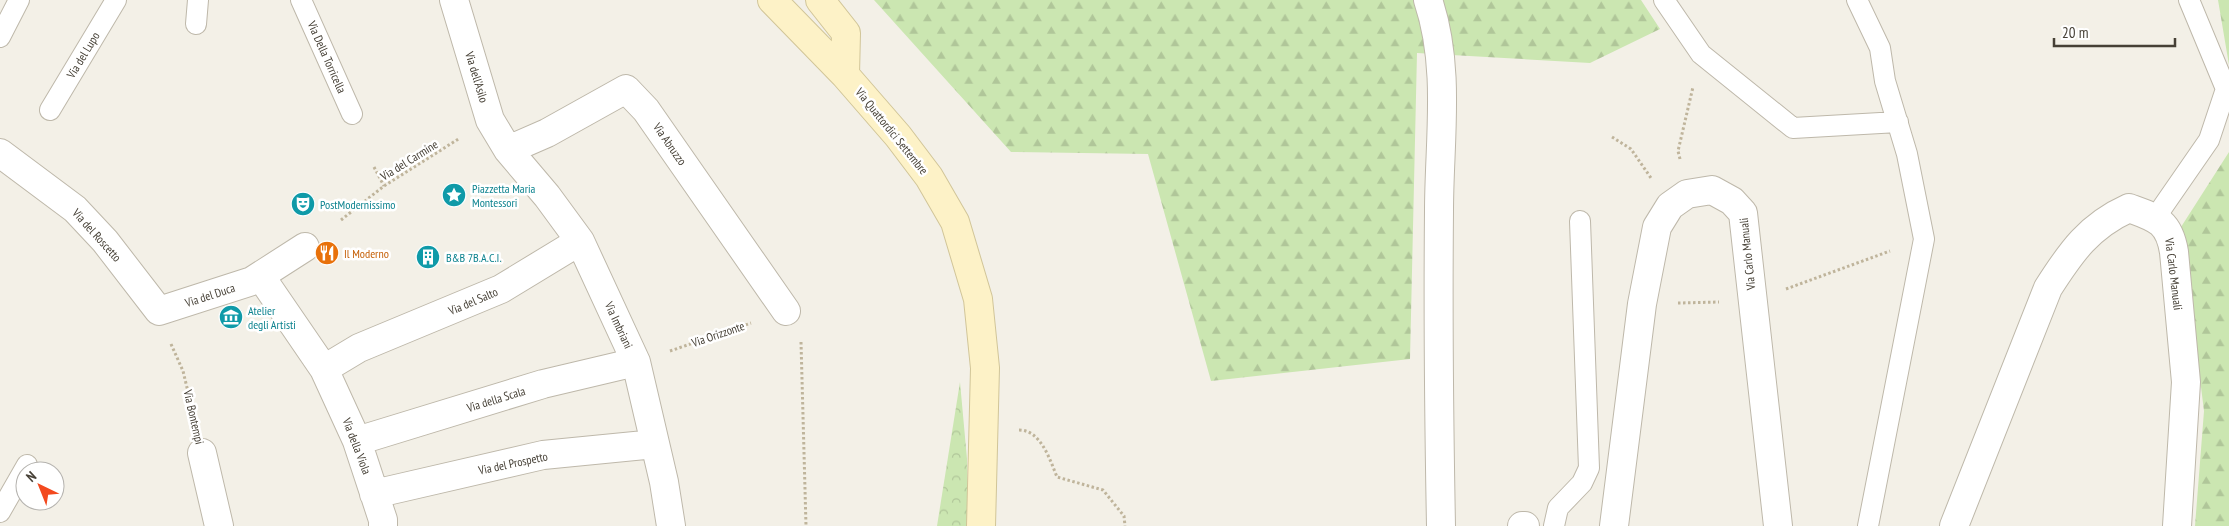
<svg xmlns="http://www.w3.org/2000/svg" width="2229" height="526" viewBox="0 0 2229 526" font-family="'PT Sans Narrow',sans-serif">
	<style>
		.forest { fill: url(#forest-firs) }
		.park { fill: url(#park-crowns) }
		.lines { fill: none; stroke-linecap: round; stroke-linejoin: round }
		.lane-casing { stroke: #beb8aa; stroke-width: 22 }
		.street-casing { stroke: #beb8aa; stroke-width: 30 }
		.secondary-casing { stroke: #d1c598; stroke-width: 30 }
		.path { stroke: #bfb49b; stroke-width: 3; stroke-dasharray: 2.5 2.5; stroke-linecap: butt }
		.lane { stroke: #fff; stroke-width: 20 }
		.street { stroke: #fff; stroke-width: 28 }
		.secondary { stroke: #fdf2c7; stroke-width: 28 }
		.labels { text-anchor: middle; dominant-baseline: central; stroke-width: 5; stroke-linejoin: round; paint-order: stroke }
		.street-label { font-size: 12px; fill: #464036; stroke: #fff }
		.culture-label { font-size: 12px; fill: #0d838f; stroke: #fff; text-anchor: start }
		.food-label { font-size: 12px; fill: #c56008; stroke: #fff; text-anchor: start }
	</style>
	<defs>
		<pattern id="forest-firs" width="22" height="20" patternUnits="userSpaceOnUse" patternTransform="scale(1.25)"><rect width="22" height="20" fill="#cbe6b1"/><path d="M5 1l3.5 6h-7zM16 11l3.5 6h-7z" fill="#b0c699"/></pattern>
		<pattern id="park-crowns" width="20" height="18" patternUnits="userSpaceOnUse" patternTransform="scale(1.25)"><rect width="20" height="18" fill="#cbe6b1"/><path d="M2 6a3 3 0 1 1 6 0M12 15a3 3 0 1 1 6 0" fill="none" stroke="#b0c699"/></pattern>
	</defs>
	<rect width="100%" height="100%" fill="#f3f0e7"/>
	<path class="forest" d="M874,0H1641L1660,29L1590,63L1417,53L1410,359L1211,381L1148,154L1011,152Z
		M2218,0H2229V65Z
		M2229,152V526H2195L2204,411L2181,227Z"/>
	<path class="park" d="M960,382L967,459L968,526H937Z"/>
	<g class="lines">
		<g class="lane-casing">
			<path id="lane" d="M301,0L352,114
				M1664,0L1701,54L1793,128L1898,122
				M1857,0L1880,48L1885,81L1907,154L1924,239L1868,526
				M196,24L198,0
				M0,37L19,0
				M50,110L116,0
				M2155,218L2209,140L2226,89L2189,0
				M0,512L27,465
				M1554,526L1558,508L1582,483L1589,468L1580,221"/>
		</g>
		<g class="street-casing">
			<path id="street" d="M454,0L490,120L508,150L547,196L580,241L636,362L664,482L671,526
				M1428,0C1451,68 1439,141 1439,211C1438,316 1439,421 1441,526
				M508,150L547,133L626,89L646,110L786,311
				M0,153L75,209L105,241L159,311L252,281L305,247
				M261,277L324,369L359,348L501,289L580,241
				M324,369L357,441L383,520V526
				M357,441L543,384L636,362
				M202,453L219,526
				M374,494L543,455L655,444
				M1522,526H1525
				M1614,526L1642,304L1657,227L1670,206L1687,194L1712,190L1732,201L1743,213L1778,526
				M1954,526L2048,288C2071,252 2089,226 2129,208C2156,218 2169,221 2174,252L2186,382L2177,526"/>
		</g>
		<g class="secondary-casing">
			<path id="secondary" d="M772,0L845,75L898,136L929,177L955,222L978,299L985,368L981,526
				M820,0L846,33L845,75"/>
		</g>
		<path class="path" d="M1612,137L1631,149L1651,178
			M1680,159L1678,151L1693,87
			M374,167L384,186
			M341,220L384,186L460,138
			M1786,289L1890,251
			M1678,303L1719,302
			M801,342L806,526
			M171,344L183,371L195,421
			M670,351L751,323
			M1019,430C1041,430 1050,460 1057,477L1103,490L1124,516L1125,526"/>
		<use href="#lane" class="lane"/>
		<use href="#street" class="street"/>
		<use href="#secondary" class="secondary"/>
	</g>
	<defs>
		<g id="sight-disc" transform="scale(1.25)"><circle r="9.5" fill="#0f9aa8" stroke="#fff"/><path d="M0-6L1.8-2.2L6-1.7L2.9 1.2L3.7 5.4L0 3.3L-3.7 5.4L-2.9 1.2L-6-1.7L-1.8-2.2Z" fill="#fff"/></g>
		<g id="theatre-disc" transform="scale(1.25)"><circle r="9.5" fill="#0f9aa8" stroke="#fff"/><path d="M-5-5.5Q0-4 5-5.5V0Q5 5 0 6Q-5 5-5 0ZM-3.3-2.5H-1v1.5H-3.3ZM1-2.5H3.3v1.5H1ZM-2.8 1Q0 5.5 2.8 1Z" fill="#fff"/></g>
		<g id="restaurant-disc" transform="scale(1.25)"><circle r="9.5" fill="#e8710a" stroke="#fff"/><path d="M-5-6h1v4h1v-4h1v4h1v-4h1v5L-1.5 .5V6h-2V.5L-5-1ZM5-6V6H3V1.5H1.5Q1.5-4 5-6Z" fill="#fff"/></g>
		<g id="building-disc" transform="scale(1.25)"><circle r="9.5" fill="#0f9aa8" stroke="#fff"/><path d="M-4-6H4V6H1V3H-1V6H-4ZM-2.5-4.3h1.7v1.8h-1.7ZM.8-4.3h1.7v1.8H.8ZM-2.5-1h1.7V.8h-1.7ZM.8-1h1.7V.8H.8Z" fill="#fff"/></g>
		<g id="museum-disc" transform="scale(1.25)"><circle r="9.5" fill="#0f9aa8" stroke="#fff"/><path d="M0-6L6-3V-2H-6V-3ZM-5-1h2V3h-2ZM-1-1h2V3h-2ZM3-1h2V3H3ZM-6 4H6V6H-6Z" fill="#fff"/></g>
	</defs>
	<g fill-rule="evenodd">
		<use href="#sight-disc" x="454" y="195"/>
		<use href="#theatre-disc" x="303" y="204"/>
		<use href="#restaurant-disc" x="327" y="253"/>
		<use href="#building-disc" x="428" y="257"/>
		<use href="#museum-disc" x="231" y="317"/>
	</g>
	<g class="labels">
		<g class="street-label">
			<text transform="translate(83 55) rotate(-59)">Via del Lupo</text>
			<text transform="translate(327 57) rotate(66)">Via Della Torricella</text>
			<text transform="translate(477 77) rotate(73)">Via dell'Asilo</text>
			<text transform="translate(892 131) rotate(51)">Via Quattordici Settembre</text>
			<text transform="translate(670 144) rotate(55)">Via Abruzzo</text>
			<text transform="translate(409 160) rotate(-32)">Via del Carmine</text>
			<text transform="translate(97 235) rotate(48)">Via del Roscetto</text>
			<text transform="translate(1747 254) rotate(-96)">Via Carlo Manuali</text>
			<text transform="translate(2174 274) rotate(83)">Via Carlo Manuali</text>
			<text transform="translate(210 295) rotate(-18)">Via del Duca</text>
			<text transform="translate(473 301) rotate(-23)">Via del Salto</text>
			<text transform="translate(619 325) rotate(65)">Via Imbriani</text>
			<text transform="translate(718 334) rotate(-19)">Via Orizzonte</text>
			<text transform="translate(496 399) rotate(-17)">Via della Scala</text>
			<text transform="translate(194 417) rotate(77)">Via Bontempi</text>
			<text transform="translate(357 446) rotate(69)">Via della Viola</text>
			<text transform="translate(513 463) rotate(-12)">Via del Prospetto</text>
		</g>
		<g class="culture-label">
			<text x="472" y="188">Piazzetta Maria<tspan x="472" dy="14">Montessori</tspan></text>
			<text x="320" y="204">PostModernissimo</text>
			<text x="446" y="257">B&amp;B 7B.A.C.I.</text>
			<text x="248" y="310">Atelier<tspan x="248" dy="14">degli Artisti</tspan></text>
		</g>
		<g class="food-label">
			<text x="344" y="253">Il Moderno</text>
		</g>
	</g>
	<g transform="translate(40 486) rotate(317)"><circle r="24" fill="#ffffff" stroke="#b5b3af"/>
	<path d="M0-4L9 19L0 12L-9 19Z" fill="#f3491e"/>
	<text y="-8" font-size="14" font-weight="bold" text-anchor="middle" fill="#464036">N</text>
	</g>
	<path d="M2054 38v8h121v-8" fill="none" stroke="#464036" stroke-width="2.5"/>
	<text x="2062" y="38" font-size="15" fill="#464036" stroke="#ffffff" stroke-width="4" paint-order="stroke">20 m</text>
</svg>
